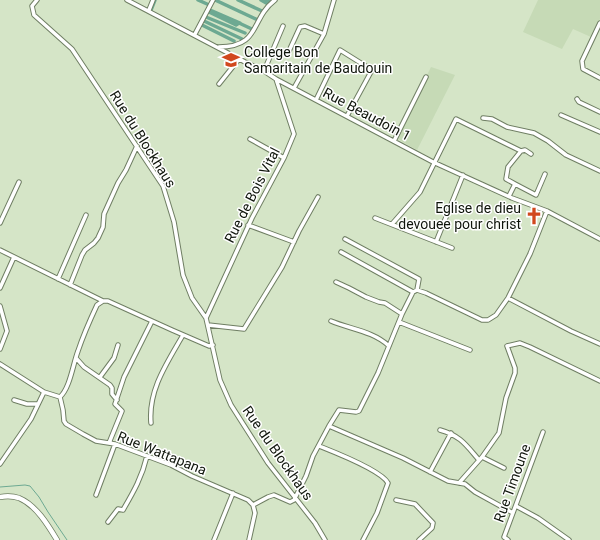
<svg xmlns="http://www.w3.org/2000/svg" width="600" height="540" viewBox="0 0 600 540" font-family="Roboto,sans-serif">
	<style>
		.built { fill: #c6dab6 }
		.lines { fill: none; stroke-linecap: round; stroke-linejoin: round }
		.stream { stroke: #6da992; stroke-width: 1 }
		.canal { stroke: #6da992; stroke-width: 3.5 }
		.minor-casing { stroke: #6f7e63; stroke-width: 5.5 }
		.tertiary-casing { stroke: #6f7e63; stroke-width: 6 }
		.minor { stroke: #fff; stroke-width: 3.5 }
		.tertiary { stroke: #fff; stroke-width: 4.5 }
		.labels { text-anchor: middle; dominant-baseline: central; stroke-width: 3; stroke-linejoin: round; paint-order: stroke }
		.poi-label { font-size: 14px; fill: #0f150b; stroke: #fff; text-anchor: start }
		.street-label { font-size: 14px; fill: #0f150b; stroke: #fff }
	</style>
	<rect width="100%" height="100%" fill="#d5e5c7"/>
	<path class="built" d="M538,0H600V19L591,37L573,29L562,49L523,32Z
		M431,67L455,75L417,150L396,138Z"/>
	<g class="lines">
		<path class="stream" d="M0,487L25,485L30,486L39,497L48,512L67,540"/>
		<path class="canal" d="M198,0L207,4
			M215,0L258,20
			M238,0L262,11
			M261,0L268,4
			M266,0L270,2
			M151,10L155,0
			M210,10L240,23
			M209,12L234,24L236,25L239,23L254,30
			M206,17L245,33
			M204,21L242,39
			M202,25L234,41"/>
		<g class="minor-casing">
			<path id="minor" d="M37,0L32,6L34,15L72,49L163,186L174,222L183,275L192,298L206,318L220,380L231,405L268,463L315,523L325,540
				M127,0L245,62L264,71L276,79L433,162L512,198L547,211L600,239
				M149,10L153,0
				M600,23L582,61L583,69L600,78
				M195,34L213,0
				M219,47C261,47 250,19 275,0
				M289,51L300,27L305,26L324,34
				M264,71L283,26
				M219,84L239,59
				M294,88L324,34L334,0
				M577,99L579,102L600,112
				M316,100L340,50L372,70L347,116
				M561,115L600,132
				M483,118L492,119L507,127L534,133L548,141L566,155L600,171
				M250,139L284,158
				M394,141L426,77
				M515,184L536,195L545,174
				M509,196L515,184L506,179L508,167L521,151L525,150L531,154
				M375,218L452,248
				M0,223L19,182
				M392,224L420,192L456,119L521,151
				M248,225L294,242
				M345,239L419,279L417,290
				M436,242L463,175
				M0,250L103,301
				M341,252L413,292
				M58,279L86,215
				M336,282L349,288L366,297L379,302L385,303L402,314
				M70,285L82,255L85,250L94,243L98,238L103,227L104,214L118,183L126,170L137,146
				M0,288L14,257
				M508,298L571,331L600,344
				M0,306L7,331L0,349
				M206,318L252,218L284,158L294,134L276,79
				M331,321C350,329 373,331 389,346
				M399,322L470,350
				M208,325L244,329L282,267L299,231L318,197
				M76,358L84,367L110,385L112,388V394L117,400
				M0,364L44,392L60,397C70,388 73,364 78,351C83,336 90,320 97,305L103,301H108L172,330L209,346L213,345
				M100,377L114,358L118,345
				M60,397L63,410L64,421L66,424L83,434L96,441L115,444L171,465L192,476L248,500L253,505
				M14,400L27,404H38
				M151,423C148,390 167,363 183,335
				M329,426L403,458L448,481L465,484L475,492L513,513
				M440,430C461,436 466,445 479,460
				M109,443L122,411L115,404L124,377L152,321
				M319,446C334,452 381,470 388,483L377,513L363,540
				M482,457L504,468
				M0,464L31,419L44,392
				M430,472L451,433
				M459,483L482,457L499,433L506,398L515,373V368L507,346L520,343L530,347L600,381
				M96,495L115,444
				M396,500L415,504L433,523L432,528L419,540
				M253,505L268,497L274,495L290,502L294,500L306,476L313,456L329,426L339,410L356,412L359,411L378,373L402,314L413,292L417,290L426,293L482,320H488L496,315L508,298L530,254L547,211
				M516,506L538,518L569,540
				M108,522L118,509L123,510C134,491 142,477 147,456
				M214,540L233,493
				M249,540L255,513L253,505
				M508,540L504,537L543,432"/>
		</g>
		<g class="tertiary-casing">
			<path id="tertiary" d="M0,497C6,496 13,496 19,498C36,505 48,525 57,540"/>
		</g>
		<use href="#minor" class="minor"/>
		<use href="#tertiary" class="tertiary"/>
	</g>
	<defs>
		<g id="school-bare" transform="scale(1.38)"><path d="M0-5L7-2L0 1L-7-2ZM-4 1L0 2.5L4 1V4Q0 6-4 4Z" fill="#d1481e" stroke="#fff" stroke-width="2.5" paint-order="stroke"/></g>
		<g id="church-bare" transform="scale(1.38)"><path d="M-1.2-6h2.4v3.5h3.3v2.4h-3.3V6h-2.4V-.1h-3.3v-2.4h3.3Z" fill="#d1481e" stroke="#fff" stroke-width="2.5" paint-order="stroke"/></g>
	</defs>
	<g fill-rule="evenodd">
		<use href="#school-bare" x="231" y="60"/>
		<use href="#church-bare" x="534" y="216"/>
	</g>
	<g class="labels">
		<g class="poi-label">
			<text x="244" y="52">College Bon<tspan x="244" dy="16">Samaritain de Baudouin</tspan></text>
			<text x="521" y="208" text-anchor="end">Eglise de dieu<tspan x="521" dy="16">devouee pour christ</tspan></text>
		</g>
		<g class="street-label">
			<text transform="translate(367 114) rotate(28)">Rue Beaudoin 1</text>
			<text transform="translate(143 139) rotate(58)">Rue du Blockhaus</text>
			<text transform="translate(252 195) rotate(-63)">Rue de Bois Vital</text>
			<text transform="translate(162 453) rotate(22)">Rue Wattapana</text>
			<text transform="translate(278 453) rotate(55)">Rue du Blockhaus</text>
			<text transform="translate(512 483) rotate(-70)">Rue Timoune</text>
		</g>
	</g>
</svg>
